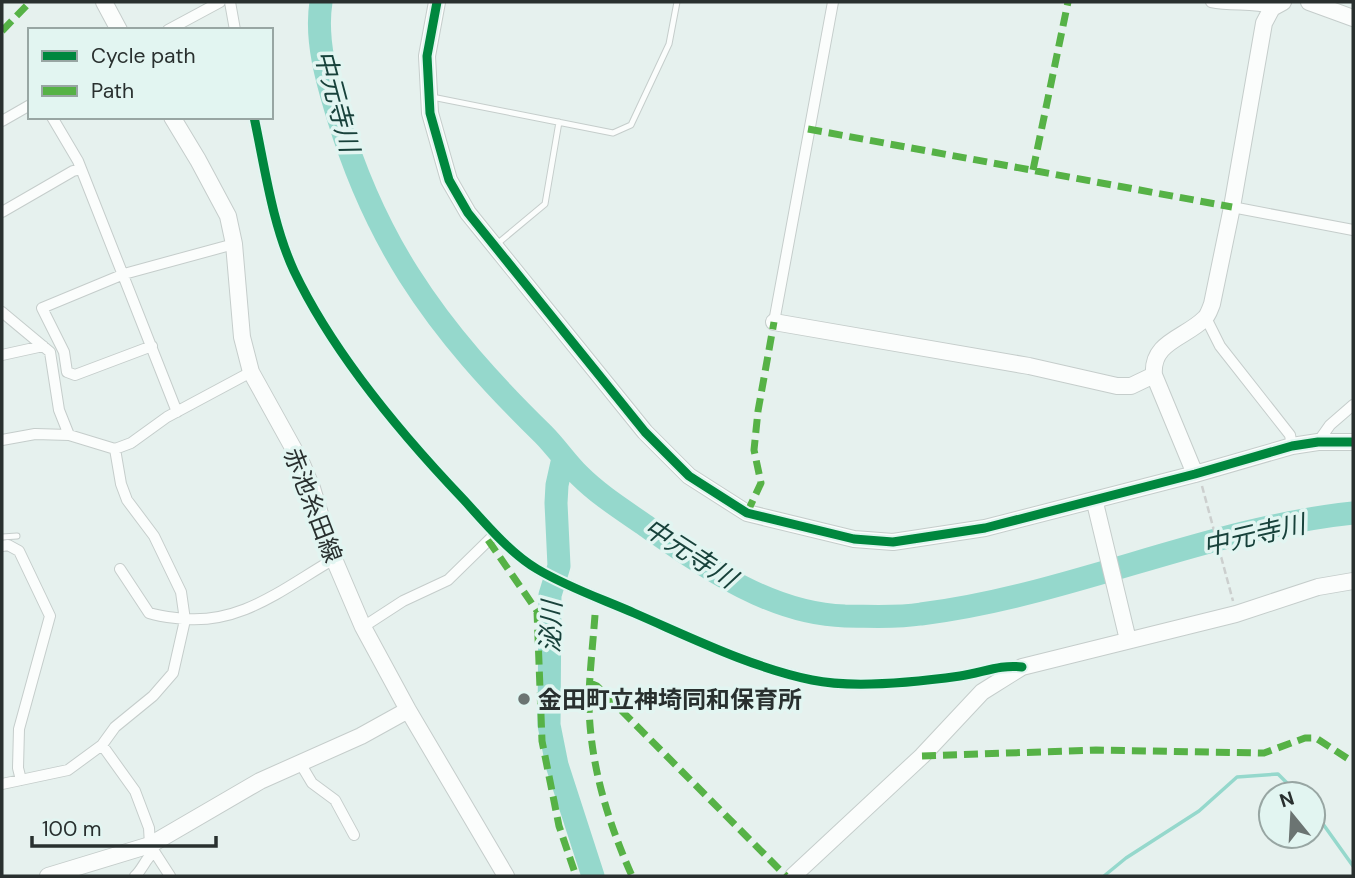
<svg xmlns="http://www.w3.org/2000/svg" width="1355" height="878" viewBox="0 0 1355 878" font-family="'DM Sans','Noto Sans JP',sans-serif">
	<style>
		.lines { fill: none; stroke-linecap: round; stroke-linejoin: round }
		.stream { stroke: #95d8cc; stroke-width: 3.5 }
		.river { stroke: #95d8cc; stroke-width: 23 }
		.lane-casing { stroke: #c5cdcb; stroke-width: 7 }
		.street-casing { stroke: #c5cdcb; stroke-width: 12 }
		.secondary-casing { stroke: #c5cdcb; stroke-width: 18 }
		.path { stroke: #cccfce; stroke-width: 2.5; stroke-dasharray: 7 3.5; stroke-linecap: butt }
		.lane { stroke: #fbfdfc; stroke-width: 5 }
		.street { stroke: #fbfdfc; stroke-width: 10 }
		.secondary { stroke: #fbfdfc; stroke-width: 16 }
		.quiet { stroke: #56b246; stroke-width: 7; stroke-dasharray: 14 7; stroke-linecap: butt }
		.cycleway-casing { stroke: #e2f5f1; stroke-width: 13 }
		.cycleway { stroke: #00873e; stroke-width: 9 }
		.poi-dot { fill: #6b7472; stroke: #e2f5f1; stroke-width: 2.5 }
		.labels { text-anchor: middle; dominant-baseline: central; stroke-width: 7; stroke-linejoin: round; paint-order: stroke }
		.street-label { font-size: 24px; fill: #29302f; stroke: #e2f5f1 }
		.poi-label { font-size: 24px; font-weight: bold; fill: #29302f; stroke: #e2f5f1; text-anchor: start }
		.water-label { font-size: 26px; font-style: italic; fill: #18423b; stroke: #e2f5f1 }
	</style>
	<rect width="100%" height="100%" fill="#e6f1ee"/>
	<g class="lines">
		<path class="stream" d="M1313,810L1353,866
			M1104,876L1126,858L1199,811L1237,777L1278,774L1298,794"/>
		<path class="river" d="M321,2C315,40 327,81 338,117C355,173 378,226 409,275C447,335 493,385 543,434C556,447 566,462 579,475C599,495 623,510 646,526C705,567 771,614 845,616C870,616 896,618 921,614C1067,596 1208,528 1353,513
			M563,458L557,485L556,503L559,566L550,595L549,725L557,765L593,876"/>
		<g class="lane-casing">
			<path id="lane" d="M432,97L613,133L631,125L669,44L677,2
				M497,244L545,204L559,122
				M2,537L17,536"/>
		</g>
		<g class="street-casing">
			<path id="street" d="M230,2L235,30
				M1211,2C1232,6 1252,3 1272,8
				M168,30L220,2
				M52,117L78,161L177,412
				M254,117C265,168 272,223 294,271C333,353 401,434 464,500C486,524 509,552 537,569C567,587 602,599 634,613C692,638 750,667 812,680C855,689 917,682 960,676C982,673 1000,664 1022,667
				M2,121L30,105
				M1232,207L1353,230
				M2,212L73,171L81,169
				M2,312L50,352L59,410L69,435
				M1206,318L1220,346L1290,435L1292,446
				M774,322L833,2
				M152,346L75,375L67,372L64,352L42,308L124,274L234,244
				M2,355L43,346
				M2,440L35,434L69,435L115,449L131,443L167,417L251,372
				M1318,442L1330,425L1353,405
				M2,546L8,545L19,551L50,616L19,729L18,768L21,780
				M120,569L149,613C158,616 167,617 176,618C239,627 282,589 334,559
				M363,627L403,601L448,580L495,534
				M102,745L135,791L149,828L150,845L170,876
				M300,763L312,783L335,800L354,835
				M2,784L68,770L102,745L115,727L153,696L173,673L185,620L181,592L154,536L127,500L121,484L115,449
				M135,876C143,869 145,859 154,852"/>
		</g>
		<g class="secondary-casing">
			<path id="secondary" d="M104,2L119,30
				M437,2L427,56L430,113L449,180L468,213L645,432L689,476L747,513L854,539L893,542L985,528L1195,474L1292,446L1318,442H1353
				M1309,2L1353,18
				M172,117L198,160L228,216L234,244L242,337L251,372L302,464L312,488L334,559L363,627L408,710L506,876
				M774,322L1029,366L1117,386H1131L1154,375
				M1195,474L1154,375C1151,342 1185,338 1204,319C1208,316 1210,309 1212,304L1232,207L1264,23L1272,8L1283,2
				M1097,500L1096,507L1128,640
				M48,876L150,845L260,781L361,736L408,710
				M793,876L922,756L982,692L1022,667L1236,614L1318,587L1353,581"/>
		</g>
		<path class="path" d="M1202,486L1233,601"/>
		<use href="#lane" class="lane"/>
		<use href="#street" class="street"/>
		<use href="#secondary" class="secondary"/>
		<path class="quiet" d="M2,31L30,2
			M808,129L1232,207
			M1033,170L1068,2
			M747,513L761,483L754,450L758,411L774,322
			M488,540L537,611L542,741L559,826L576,876
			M595,615C593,642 590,669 589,695C588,758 607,820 632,876
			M590,683L597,686L786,876
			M922,756L1096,750L1264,753L1305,738H1316L1353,762"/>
		<g class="cycleway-casing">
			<path id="cycleway" d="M437,2L427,56L430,113L449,180L468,213L645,432L689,476L747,513L854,539L893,542L985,528L1195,474L1292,446L1318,442H1353
				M254,117C265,168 272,223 294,271C333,353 401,434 464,500C486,524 509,552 537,569C567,587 602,599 634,613C692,638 750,667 812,680C855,689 917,682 960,676C982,673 1000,664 1022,667"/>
		</g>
		<use href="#cycleway" class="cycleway"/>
	</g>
	<circle class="poi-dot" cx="524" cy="699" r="7"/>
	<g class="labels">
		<g class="street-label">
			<text transform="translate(313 505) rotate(69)">赤池糸田線</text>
		</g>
		<g class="poi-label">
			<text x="538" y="699">金田町立神埼同和保育所</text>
		</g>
		<g class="water-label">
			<text transform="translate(337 101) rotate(75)">中元寺川</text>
			<text transform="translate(1254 535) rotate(-13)">中元寺川</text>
			<text transform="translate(690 553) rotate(33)">中元寺川</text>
			<text transform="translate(551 627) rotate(-88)">泌川</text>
		</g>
	</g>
	<rect width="1355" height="878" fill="none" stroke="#29302f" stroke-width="7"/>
	<rect x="28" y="28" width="245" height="91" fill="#e2f5f1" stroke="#98a6a3" stroke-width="2"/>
	<rect x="42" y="51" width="35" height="10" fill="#00873e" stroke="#98a6a3" stroke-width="2"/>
	<text x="91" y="63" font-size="21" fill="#29302f">Cycle path</text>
	<rect x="42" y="86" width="35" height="10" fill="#56b246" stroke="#98a6a3" stroke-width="2"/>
	<text x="91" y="98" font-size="21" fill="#29302f">Path</text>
	<g transform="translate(1292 815) rotate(342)"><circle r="33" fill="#e2f5f1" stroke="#98a6a3" stroke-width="2"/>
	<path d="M0-5L12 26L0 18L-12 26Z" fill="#6b7472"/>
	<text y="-10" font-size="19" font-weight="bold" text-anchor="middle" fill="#29302f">N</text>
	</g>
	<path d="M32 836v10h184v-10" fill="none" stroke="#29302f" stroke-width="3.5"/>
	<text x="42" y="836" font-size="21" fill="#29302f" stroke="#e2f5f1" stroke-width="5" paint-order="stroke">100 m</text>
</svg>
